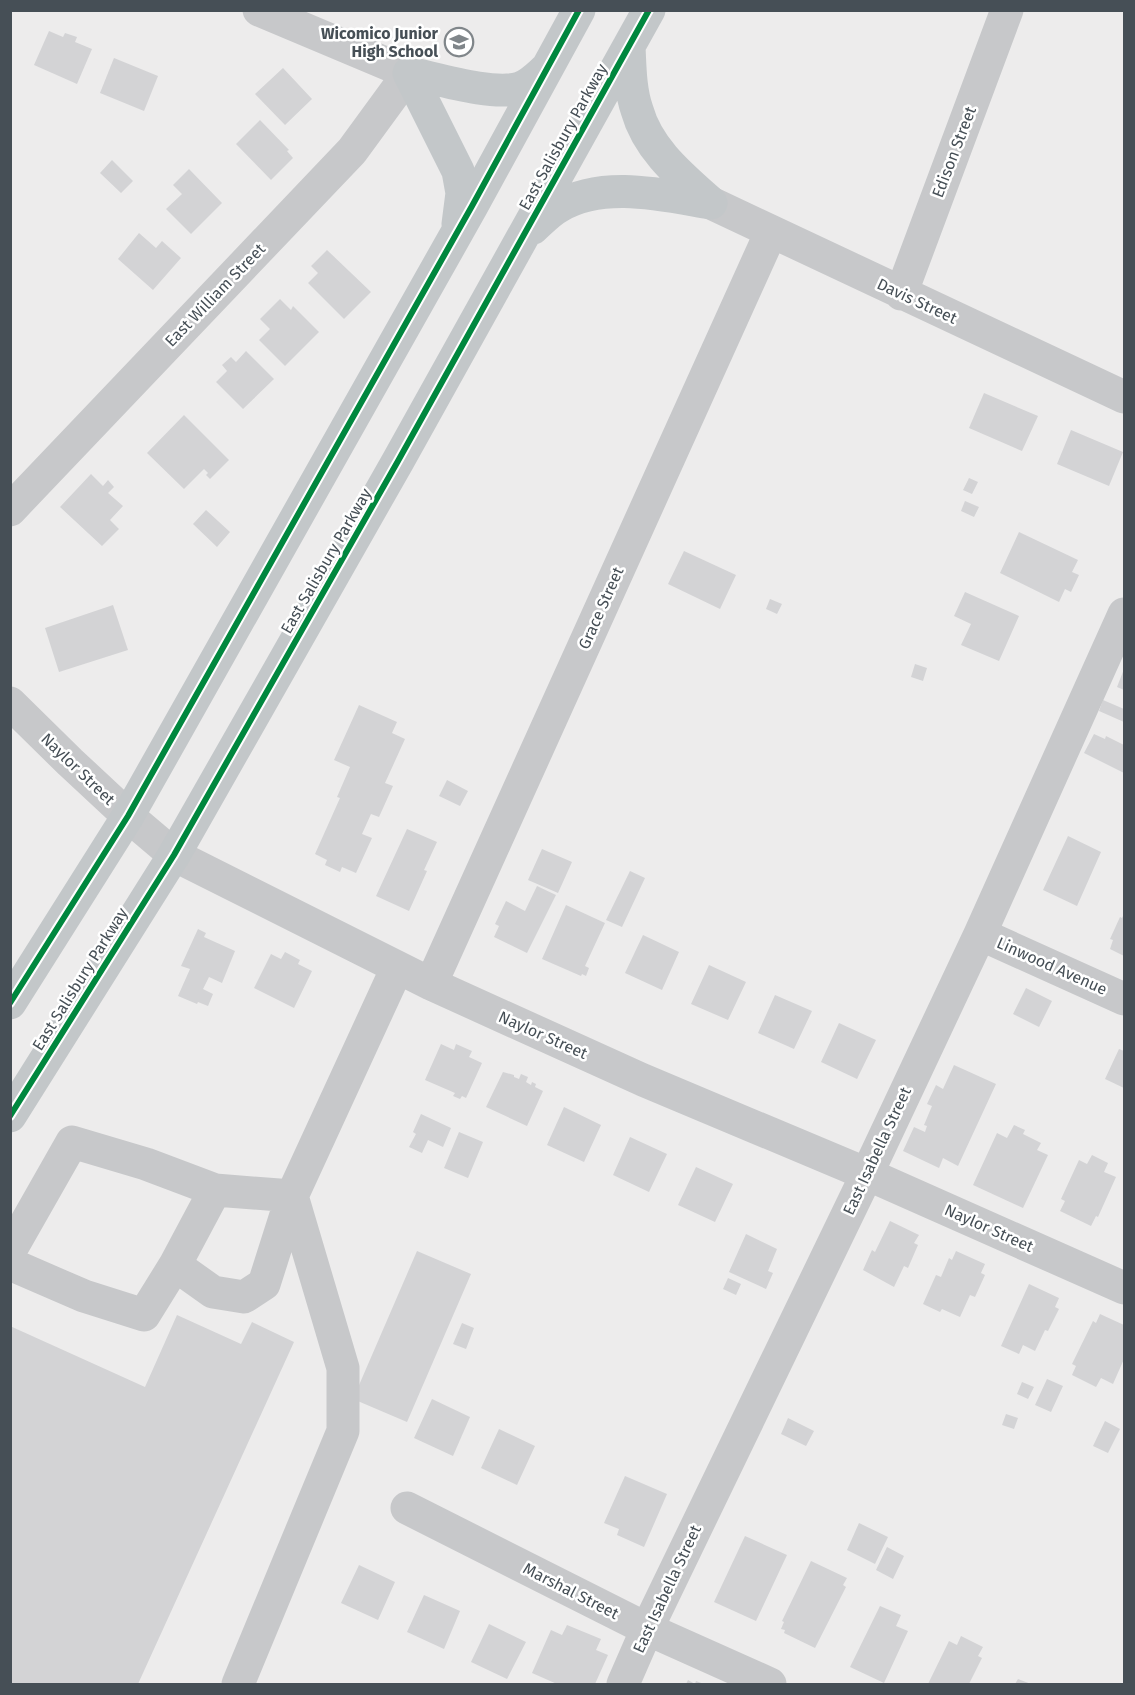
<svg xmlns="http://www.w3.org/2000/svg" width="1135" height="1695" viewBox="0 0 1135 1695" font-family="'Fira Sans',sans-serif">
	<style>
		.building { fill: #d3d3d5 }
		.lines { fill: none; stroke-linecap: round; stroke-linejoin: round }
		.minor { stroke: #c7c8ca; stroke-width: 33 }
		.major { stroke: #c3c7c9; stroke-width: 33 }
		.cycleway-casing { stroke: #fff; stroke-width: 10 }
		.cycleway { stroke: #00873e; stroke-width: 6 }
		.labels { text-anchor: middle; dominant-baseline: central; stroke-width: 5; stroke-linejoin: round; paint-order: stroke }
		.poi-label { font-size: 16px; font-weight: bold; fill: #464f56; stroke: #fff; text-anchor: end }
		.street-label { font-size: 16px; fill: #464f56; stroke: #fff }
	</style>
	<rect width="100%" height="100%" fill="#edecec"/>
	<path class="building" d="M49,31L63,37L65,33L77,37L75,42L92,49L77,84L34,65Z
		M114,58L158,76L144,111L100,93Z
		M283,68L312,99L285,125L255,94Z
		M260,120L289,150L287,151L293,158L271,180L236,144Z
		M112,160L133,181L121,193L100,173Z
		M189,169L222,203L191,234L166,209L182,194L173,185Z
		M139,233L156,248L162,241L181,258L153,290L118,259Z
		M327,250L371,292L344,319L308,283L318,273L311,266Z
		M280,299L291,310L293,306L319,332L285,366L259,340L270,329L260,319Z
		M246,351L274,379L243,409L216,382L227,371L222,365L231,357L236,362Z
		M984,393L1038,416L1022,451L969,428Z
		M184,415L229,460L210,479L206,475L208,473L204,469L184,489L147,453Z
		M1071,430L1123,452L1109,486L1057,464Z
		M91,474L103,486L108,480L114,487L108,493L123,506L110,520L119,529L102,546L60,507Z
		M969,478L978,482L972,494L963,490Z
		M965,501L979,507L974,517L961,511Z
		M206,510L230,532L217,547L193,524Z
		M1019,532L1078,560L1072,572L1079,575L1071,592L1065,589L1059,602L1000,573Z
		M684,551L736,575L720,609L668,584Z
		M965,592L1019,616L999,661L961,645L971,624L954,616Z
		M770,599L782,604L777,614L766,609Z
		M113,605L128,650L59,672L45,628Z
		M915,664L927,668L923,681L911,677Z
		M1124,669V690L1117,687Z
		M1103,700L1124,709V722L1099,711Z
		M359,705L397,722L392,733L405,739L385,783L393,786L379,817L371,814L362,834L372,838L356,873L342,867L340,872L325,865L327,860L315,854L340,798L337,797L350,767L334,760Z
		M1094,734L1105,739L1106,736L1124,745V773L1084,753Z
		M447,780L468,791L460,806L439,796Z
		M407,829L437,842L424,870L427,871L409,911L376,896Z
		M1068,836L1101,852L1077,906L1043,890Z
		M542,849L572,862L558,893L528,880Z
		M630,871L645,878L622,927L606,920Z
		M537,886L556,895L527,953L494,937L499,926L495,924L506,901L525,911Z
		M566,905L605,923L585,966L589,968L586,976L582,974L581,976L542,959Z
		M1124,914V956L1110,949L1113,940L1110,939L1120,917L1122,918Z
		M198,929L206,933L204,937L235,951L222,983L209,977L203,989L213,994L208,1006L198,1002L197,1004L178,996L190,969L181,966Z
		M643,935L679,952L662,990L625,973Z
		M285,952L300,960L298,964L312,971L294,1008L254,988L271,954L281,959Z
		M709,965L746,982L728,1020L691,1004Z
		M1026,988L1052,1001L1039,1027L1013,1014Z
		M775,995L812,1011L794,1049L758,1033Z
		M839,1023L876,1040L857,1079L821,1062Z
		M441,1044L454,1050L456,1044L472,1051L469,1057L482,1063L466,1098L462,1096L460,1099L453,1096L455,1093L425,1080Z
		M1119,1049L1124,1051V1088L1105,1079Z
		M954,1065L996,1084L958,1166L943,1158L939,1168L903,1151L914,1127L925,1132L927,1126L924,1125L932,1106L927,1104L936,1085L943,1089Z
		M503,1072L514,1075V1077L519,1079L521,1074L528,1077L526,1082L531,1085L532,1082L536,1084L535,1087L543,1091L527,1126L486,1107Z
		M564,1107L601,1125L584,1162L547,1145Z
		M421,1114L451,1128L443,1147L428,1140L422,1153L409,1147L416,1134L413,1132Z
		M1014,1125L1025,1130L1023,1134L1041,1143L1037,1150L1048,1155L1023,1208L973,1185L997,1133L1007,1138Z
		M459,1132L483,1142L468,1178L444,1168Z
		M630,1137L667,1154L649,1192L613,1175Z
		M1092,1155L1108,1163L1104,1172L1116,1177L1098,1217L1096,1216L1091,1226L1060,1211L1065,1201L1061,1199L1079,1160L1087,1164Z
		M696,1167L733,1184L715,1222L678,1205Z
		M890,1221L919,1235L914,1243L918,1245L908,1268L904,1266L894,1287L863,1270L872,1250L875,1252Z
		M746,1234L777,1249L768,1271L773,1273L766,1289L729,1272Z
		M417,1251L471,1274L407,1422L353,1399Z
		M956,1251L985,1264L981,1273L985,1275L975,1297L970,1295L960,1317L942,1309L940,1312L923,1304L936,1275L941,1277L949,1258L952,1260Z
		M728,1278L741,1284L736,1295L723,1289Z
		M1029,1284L1059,1298L1055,1307L1059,1309L1048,1331L1045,1330L1035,1351L1023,1345L1019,1354L1001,1346Z
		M1100,1314L1124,1325V1359L1113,1384L1101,1378L1096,1387L1072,1375L1076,1366L1072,1364L1093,1321L1096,1323Z
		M177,1315L241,1344L252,1322L294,1342L138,1684H10V1326L145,1387Z
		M462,1323L474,1328L466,1349L453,1344Z
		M1047,1379L1063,1386L1051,1412L1035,1405Z
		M1022,1382L1034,1387L1028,1399L1017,1394Z
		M432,1399L470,1417L453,1456L414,1438Z
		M1006,1414L1018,1418L1014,1429L1002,1425Z
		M788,1418L814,1431L806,1446L781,1434Z
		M1105,1421L1120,1429L1108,1453L1093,1446Z
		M499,1429L535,1446L517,1485L481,1468Z
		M625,1476L667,1494L644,1547L617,1535L619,1529L604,1523Z
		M859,1523L888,1537L875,1564L847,1550Z
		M745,1536L787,1555L756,1621L714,1602Z
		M887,1547L904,1556L893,1579L876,1570Z
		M811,1561L847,1578L843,1585L846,1587L815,1648L784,1633L785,1630L781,1629L784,1622L782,1621Z
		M359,1565L395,1582L378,1620L341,1603Z
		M424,1595L460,1611L444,1649L407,1632Z
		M880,1606L901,1615L896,1626L908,1631L884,1683L850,1667Z
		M489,1624L526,1642L507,1679L471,1662Z
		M567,1625L601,1639L596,1650L608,1655L595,1684H557L532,1673L551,1630L562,1635Z
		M961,1636L983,1647L978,1656L982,1658L969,1684H928L949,1641L957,1645Z
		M1018,1679L1031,1684H1015Z
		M688,1680L695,1684L696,1681L704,1684H686Z"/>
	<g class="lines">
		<path class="minor" d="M711,203L1124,397
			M901,294L1007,10
			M10,510L352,151L409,73L259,10
			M10,703L70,762L128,816L174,855L431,984L643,1080L867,1174L1124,1288
			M980,934L1124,999
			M431,984L771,232
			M10,1251L72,1142L146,1164L215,1190L292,1196
			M10,1264L84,1296L144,1315L175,1265L215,1190
			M175,1265L213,1292L244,1297L264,1284L292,1196L397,968
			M407,1508L647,1629L770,1684
			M238,1684L343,1431V1368L292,1196
			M623,1684L647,1629L867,1174L980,934L1124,614"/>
		<path class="major" d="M629,46C630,67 630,90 637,110C648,150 682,177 711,203
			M409,73L458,171L462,193L458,224
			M409,73C438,79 493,96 520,88C531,84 538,76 546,69
			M533,228C541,221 549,212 558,207C603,180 663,195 711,203
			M10,1003L128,816L472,206L579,10
			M10,1116L174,855L398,461L649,10"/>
		<g class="cycleway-casing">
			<path id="cycleway" d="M10,1003L128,816L472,206L579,10
				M10,1116L174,855L398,461L649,10"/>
		</g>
		<use href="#cycleway" class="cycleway"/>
	</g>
	<defs>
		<g id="school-ring" transform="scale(1.5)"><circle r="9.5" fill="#fff" stroke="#80868a" stroke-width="1.5"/><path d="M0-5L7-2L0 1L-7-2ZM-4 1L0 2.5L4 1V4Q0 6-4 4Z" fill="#80868a"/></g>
	</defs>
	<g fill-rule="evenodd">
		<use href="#school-ring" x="459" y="42"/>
	</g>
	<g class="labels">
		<g class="poi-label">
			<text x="438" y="33">Wicomico Junior<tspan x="438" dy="18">High School</tspan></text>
		</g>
		<g class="street-label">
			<text transform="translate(563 137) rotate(-61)">East Salisbury Parkway</text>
			<text transform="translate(954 152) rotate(-69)">Edison Street</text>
			<text transform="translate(215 295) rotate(-46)">East William Street</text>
			<text transform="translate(917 301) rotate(25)">Davis Street</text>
			<text transform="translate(326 561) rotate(-60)">East Salisbury Parkway</text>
			<text transform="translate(601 608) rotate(-66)">Grace Street</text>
			<text transform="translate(78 769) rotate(44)">Naylor Street</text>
			<text transform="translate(1052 966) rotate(24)">Linwood Avenue</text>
			<text transform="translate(80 979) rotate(-58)">East Salisbury Parkway</text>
			<text transform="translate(543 1035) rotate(24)">Naylor Street</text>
			<text transform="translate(877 1151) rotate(-65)">East Isabella Street</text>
			<text transform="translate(989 1228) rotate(24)">Naylor Street</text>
			<text transform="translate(667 1589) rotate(-65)">East Isabella Street</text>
			<text transform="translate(571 1591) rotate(27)">Marshal Street</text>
		</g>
	</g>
	<rect width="1135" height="1695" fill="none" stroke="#464f56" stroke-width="24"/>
</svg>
